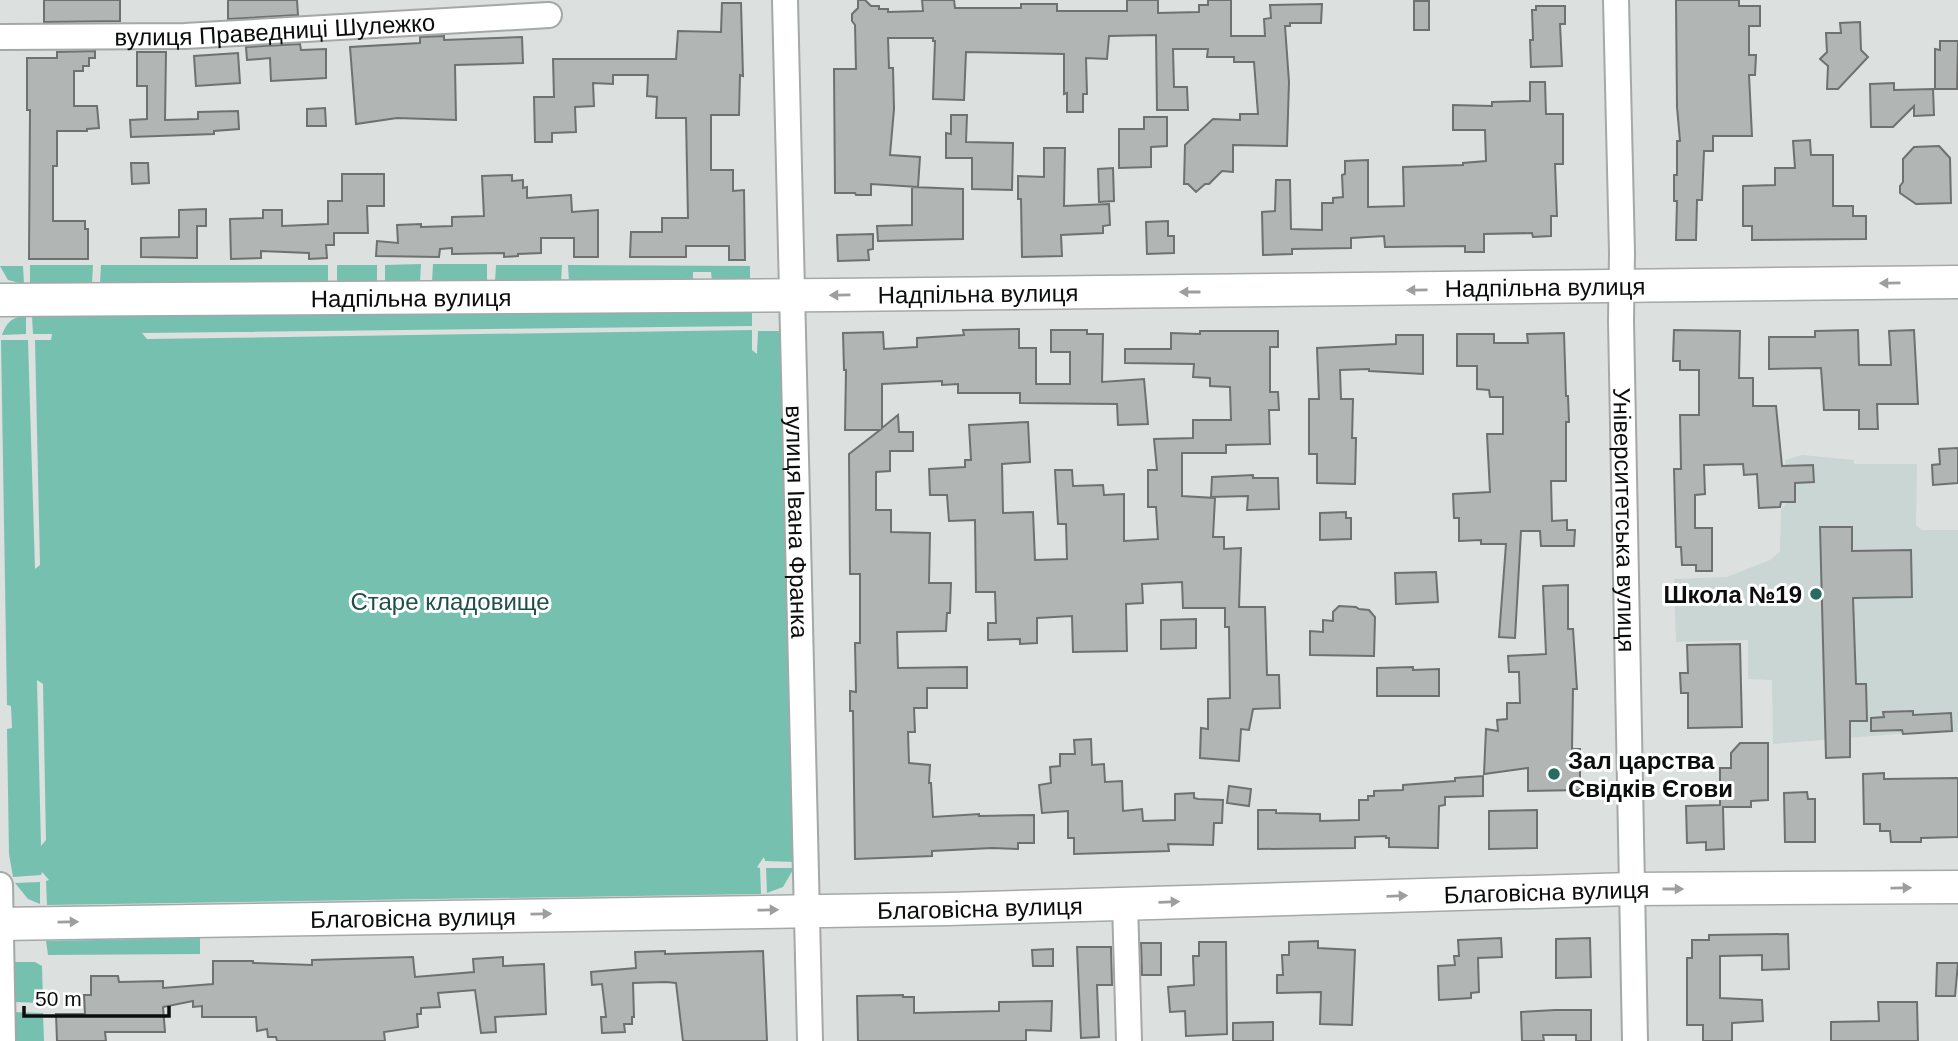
<svg xmlns="http://www.w3.org/2000/svg" width="1958" height="1041" viewBox="0 0 1958 1041" font-family="Arial,sans-serif">
	<style>
		.built { fill: #c9d6d3 }
		.green { fill: #76c0b0; fill-rule: evenodd }
		.building { fill: #b1b5b4; stroke: #6e7170; stroke-width: 2 }
		.lines { fill: none; stroke-linecap: round; stroke-linejoin: round }
		.minor-casing { stroke: #a4a8a7; stroke-width: 28 }
		.major-casing { stroke: #a4a8a7; stroke-width: 35 }
		.minor { stroke: #fff; stroke-width: 24 }
		.major { stroke: #fff; stroke-width: 32 }
		.oneway { fill: #9e9e9e }
		.poi-dot { fill: #276c5f; stroke: #fff; stroke-width: 2.5 }
		.labels { text-anchor: middle; dominant-baseline: central; stroke-width: 6; stroke-linejoin: round; paint-order: stroke }
		.street-label { font-size: 24px; fill: #0c0d0d; stroke: #fff }
		.poi-label { font-size: 24px; font-weight: bold; fill: #0c0d0d; stroke: #fff; text-anchor: end }
		.park-label { font-size: 24px; fill: #1f5047; stroke: #fff }
	</style>
	<rect width="100%" height="100%" fill="#dce0df"/>
	<path class="built" d="M1802,455L1854,460V464H1917L1916,526L1922,530H1958V732H1922L1773,744L1772,680L1748,679V640L1676,642L1674,579L1727,577L1770,560L1780,552L1781,510L1787,502L1785,460Z"/>
	<path class="green" d="M421,264L420,282H385V265Z
		M433,264H487V282H432Z
		M30,265H93L92,283L30,284Z
		M101,265H328V283H100Z
		M337,265H377V282H337Z
		M496,265H562L561,282H495Z
		M568,265L750,266V280L712,281L711,272H693V281L569,282Z
		M0,266H23L24,284L8,280Z
		M752,312V326L142,333L147,339L752,330V350L757,354L758,331H782L795,862L765,861L764,857L757,867L760,868L761,894L47,905L46,881L49,880L42,872L41,875L13,877L9,854L7,729L12,728L11,706L7,705L1,340H28L35,569L40,565L35,340H51L52,334H33L32,316ZM37,680L43,684L46,840L41,846Z
		M26,316V334L2,335C6,323 13,316 26,316Z
		M766,868H794L783,887L767,893Z
		M40,882V904L28,899L15,883Z
		M200,938V954L48,955L46,941Z
		M15,962H35L42,966L43,1003L15,1002L12,999Z
		M12,1012L43,1013L44,1041H13Z"/>
	<path class="building" d="M44,0H120V21L44,22Z
		M228,0H297L298,15L228,19Z
		M858,0H865L871,6H879V9H888V12L923,11L922,0H954L955,8H1021V4H1057V11H1127V0H1158V13L1199,12V5H1208V0H1231V36H1265L1264,19L1271,18L1270,5L1322,4L1321,23H1290V26H1285L1289,82L1287,146L1233,145V172L1222,171L1209,184H1205L1196,192L1188,184H1184L1185,145L1213,119L1240,120V114H1258L1254,62H1234V57H1207L1208,49H1173L1174,87H1187L1188,110H1157L1156,35L1109,36L1107,59L1086,58L1087,94H1083V112H1067V93L1064,94V54L966,52L964,100L933,99L935,41H933V38H888L889,68H893L894,109L890,155L920,157L918,187L871,184V195H856L855,193H835L834,69H856L855,25L852,21V14L858,8Z
		M1676,0H1739V6H1760V26H1749V55H1756L1755,75H1749L1752,136H1713V151H1704L1702,200H1697L1696,240H1676L1677,201H1674V175H1677V141H1680L1677,107Z
		M1414,1H1429V30H1414Z
		M722,3H741L743,76L740,75L739,115H711V170H733V191L744,190L745,260H729V246H686V257H630L631,232H662V218H688L686,118H656L657,97L647,96L648,75H613V84L593,83L594,106L575,107L576,132L552,133V142H535L534,97H554L553,59H676L678,31L721,32Z
		M1536,6H1565V24H1560L1562,66L1531,67L1530,40H1533L1532,10H1536Z
		M1860,22L1861,50L1868,57L1838,89H1827L1828,66L1820,59L1827,52L1826,33H1841L1840,23Z
		M444,36V40L522,37L523,63L455,65L456,120L397,118L356,124L350,47L420,43V37Z
		M1940,41H1958L1957,89H1935V49L1940,50Z
		M300,44L301,50L326,49V78L271,81L270,58L247,60L246,47Z
		M95,51V58H89V66H83V71H74V106H97L99,128L87,129V131H57V166H53V221H85V229H88V259H29L30,110H27V58H57V52Z
		M137,52H166L165,120L198,119V112L238,111L239,129L214,131V134L131,137L130,120L147,119V86H137Z
		M238,53L240,83L196,86L194,56Z
		M1530,82H1545L1546,114H1563V164H1555L1557,216H1551V236L1533,237L1532,233L1484,234V252H1465V246L1385,247L1384,236L1351,238V248L1292,249V254L1263,255L1262,212L1275,211L1276,180H1290L1291,229L1322,230V203H1333V198L1343,197L1342,175L1345,174V161L1368,160V207L1404,206L1403,167L1463,165V163L1486,161L1485,130H1453V105L1492,106V102L1530,101Z
		M1894,83V90L1933,89L1934,115L1914,116V106L1893,127H1871L1870,84Z
		M325,108L326,126H307V109Z
		M951,115H967L966,142L1013,143L1012,190L972,189V158H946V133L951,134Z
		M1144,117H1167V146L1151,147V167L1119,168V129H1144Z
		M1810,140L1811,155H1833V206H1853V216H1866V239L1752,240V226H1743V186L1775,185V168H1795L1793,141Z
		M1939,146L1950,158L1951,203L1916,204L1900,193V186L1903,182V159L1914,147Z
		M1044,148H1065L1064,206L1109,204L1110,225L1103,226V233L1061,235L1062,256L1022,257L1021,199H1018V176L1044,177Z
		M131,163H148L149,183L132,184Z
		M1113,168L1114,201L1099,202L1098,169Z
		M342,174H384V206H367L368,233H334V245H326L327,258L309,259V253L261,251V258L231,259L230,219L263,218V210H282V226L328,224V201H342Z
		M512,175V181L523,180V188L527,187V198L571,195L572,212L598,210V257H574V238H541V253L518,254V256L504,257V253L452,254V248L440,249L439,257L376,256L377,241L398,243L397,225L421,224V227L452,226V217L484,216L482,176Z
		M912,187L963,189V239L878,241L877,226L912,225Z
		M206,209V226H197V258L141,257V238L179,237V210Z
		M1168,221V236H1174V253L1147,254L1146,222Z
		M873,234V249L868,250L869,260L838,261L837,235Z
		M1019,329V348H1036V384H1070V352H1051V330H1087V334H1103L1102,382L1144,379L1148,424L1118,425L1117,404L1020,403V393H958V384L942,385V381L882,384V428L898,415L899,432H913V451H890V471L876,472V510H891V532L930,533L929,583H951L950,613H947L946,631L897,632L898,668L967,667V688H927V708H914L915,732H908L909,763L930,765L929,783H931L933,817L979,814V816L1034,815V843H1018V849L992,848L932,851V856L855,859L853,711H850V691L856,692L855,643H860V574H850L849,454L880,430H845L846,370H844L843,333L883,332L884,349L917,347V338L964,335L963,330Z
		M1674,330L1740,331L1739,378H1753V406H1776L1782,466L1813,465L1814,482L1795,483V502H1781L1780,507L1759,508L1757,474L1744,475L1743,464L1704,465L1705,494L1695,495V528H1712V571H1696V565H1682L1681,547H1676L1674,469H1681L1680,415H1699V370H1680V361H1673Z
		M1858,330L1859,365H1891L1889,331L1914,330L1918,404H1877L1878,429H1859V410H1824L1821,368L1769,369V337H1815V331Z
		M1200,331H1278V347H1270V392H1278L1279,410H1269L1270,444L1226,445V453H1182V496L1215,498L1213,537H1224V549L1241,548L1239,607H1265L1267,675H1279L1280,708L1253,709L1249,730L1241,729L1239,761L1200,758L1201,728L1208,729V699L1230,698L1229,627H1225V608H1183L1182,582L1142,584L1143,603L1126,604L1127,651L1073,652L1072,616L1037,618V643L1020,644V639L988,640V623H996L995,592H976L975,520L949,521L947,495H930L929,469L965,467V460H971L969,425L1028,422L1030,462L1002,464L1003,513L1033,512L1035,560L1067,559L1066,524H1058L1055,470H1072L1073,486L1103,485L1104,495L1124,494V541L1158,539L1156,507H1148V470H1157L1154,439L1193,438V420H1231L1230,387L1210,386V378L1193,377L1194,364L1125,363V349H1171V333L1200,334Z
		M1564,333L1566,396H1568L1569,422H1566V481H1551L1552,521L1567,520V530H1575L1574,546H1541L1540,531H1521L1515,638L1499,637L1506,544H1481V540L1459,541V518H1454L1453,494L1490,492L1487,434H1503V397H1490L1489,390L1477,389V366H1457V334H1494V343H1528L1527,334Z
		M1396,335H1423V374L1369,371V369L1340,370L1341,399H1353L1352,438H1356L1355,484L1317,483V454H1309V399H1319L1317,348L1396,344Z
		M1958,448V483L1933,485L1932,465L1940,464L1939,449Z
		M1253,475V478H1278L1279,509L1247,510L1248,496L1211,497L1212,477Z
		M1346,512V518H1351V539L1320,540V513Z
		M1820,527H1852V551L1911,550L1912,597L1853,598L1856,684H1866L1867,721H1850V757L1826,758Z
		M1436,572L1438,602L1396,604L1395,573Z
		M1568,585V629H1573L1577,689H1573L1572,749H1580V790L1528,791V768L1484,774L1486,729L1498,731L1497,720L1507,719V703H1520L1519,672H1509L1508,656L1546,654L1543,586Z
		M1339,606L1356,607L1359,609L1369,610L1375,617L1374,656L1310,655V631L1323,632V620L1333,621V612Z
		M1196,619V648L1161,649V620Z
		M1740,644L1742,727L1688,728V693H1681L1680,673H1688L1687,645Z
		M1413,667V670L1439,669V696H1377V668Z
		M1913,711V715L1951,713L1952,731L1903,734L1902,730L1871,731V718L1884,717L1883,712Z
		M1091,739L1092,765L1104,764L1105,782L1122,781L1123,811L1142,809L1143,821L1175,820V794L1194,793V798L1198,799L1223,800L1222,823H1214L1213,845L1168,844L1169,851L1074,854V838H1068V811L1042,813L1039,785L1051,783L1050,767L1060,766V754H1075L1074,740Z
		M1740,743H1768V800L1751,801V807H1723L1724,849L1706,850V842L1687,843L1686,806L1720,805V768H1731V753Z
		M1884,773V779L1958,778V837L1921,838V842H1891L1890,831H1880V824H1864L1863,774Z
		M1483,776V796L1445,797V805L1439,806L1438,848L1389,847V838H1386V836L1355,837V848L1258,849V810H1276V813L1320,814V821L1359,820V800H1368V796H1374V791L1403,790V785L1455,781V778Z
		M1229,786L1251,789L1249,806L1227,803Z
		M1807,792L1808,799H1815V842H1785L1784,793Z
		M1537,810V848L1489,849V811Z
		M1788,934L1789,969L1762,970V955L1720,956V998L1762,1000L1763,1021L1732,1023V1041H1703V1025H1687V958H1692V940H1709V935Z
		M1501,938L1502,957L1478,958L1479,992L1471,993V998L1439,1000L1438,966L1455,965L1454,956H1459L1458,940Z
		M1590,938L1591,977L1556,978V939Z
		M1318,941V948L1355,950L1352,1025L1320,1024L1321,992L1277,993V975H1283L1282,955H1289V942Z
		M1199,942H1226L1227,1034L1186,1036L1185,1011L1170,1012L1168,987L1194,985L1193,956H1199Z
		M1141,943H1161V975H1142Z
		M1077,947H1111L1112,985H1097L1099,1037L1081,1038Z
		M1053,949V966H1033L1032,950Z
		M665,951V954L763,951L767,1041H683L676,983L666,982L633,983L634,1017H632V1024H624L625,1032L602,1033L601,1017H606L602,984L592,985L591,972L636,968L635,952Z
		M413,957L415,977L474,972L473,959L503,957V966L544,964L546,1014L495,1017L496,1032L481,1033L475,990L438,993L440,1007L421,1008V1014H417L418,1027L384,1032L385,1041H277L276,1037H268L267,1029L257,1031L256,1017H202V1006L193,1007V1001L163,1007L165,1032H105L106,1041H57L56,1014H85L84,995H91V976H118L119,982L163,981V988L213,984V961H253V963L312,965V960Z
		M1937,963H1958L1955,996H1936Z
		M903,995V997H914V1013L999,1011V1002L1052,1001L1051,1031L1026,1030V1041H858L857,996Z
		M1878,1002H1917L1918,1041H1831V1022L1879,1021Z
		M1555,1010H1591V1041H1576V1035H1543L1544,1041H1522L1521,1012Z
		M1273,1022V1041H1233V1023Z"/>
	<g class="lines">
		<g class="minor-casing">
			<g id="minor">
				<path id="s1" d="M785,0L810,1041"/>
				<path id="s2" d="M1616,0L1622,253L1621,321L1635,1041"/>
				<path id="s3" d="M0,37L185,36L549,15"/>
				<path d="M0,885L3,1041"/>
				<path d="M1125,903L1129,1041"/>
			</g>
		</g>
		<g class="major-casing">
			<g id="major">
				<path id="s4" d="M0,300L835,295L1958,282"/>
				<path id="s5" d="M0,924L948,909L1631,889L1958,887"/>
			</g>
		</g>
		<use href="#minor" class="minor"/>
		<use href="#major" class="major"/>
	</g>
	<defs><path id="oneway-solid" d="M-6-.8H1V-3.2L6.5 0L1 3.2V.8H-6Z" transform="scale(1.75)"/></defs>
	<g class="oneway">
		<use href="#oneway-solid" transform="translate(1890 283) rotate(179)"/>
		<use href="#oneway-solid" transform="translate(1417 290) rotate(179)"/>
		<use href="#oneway-solid" transform="translate(1190 292) rotate(180)"/>
		<use href="#oneway-solid" transform="translate(840 295) rotate(179)"/>
		<use href="#oneway-solid" transform="translate(1901 888) rotate(-1)"/>
		<use href="#oneway-solid" transform="translate(1673 889)"/>
		<use href="#oneway-solid" transform="translate(1397 896) rotate(-2)"/>
		<use href="#oneway-solid" transform="translate(1169 902) rotate(-2)"/>
		<use href="#oneway-solid" transform="translate(768 910) rotate(-1)"/>
		<use href="#oneway-solid" transform="translate(541 914) rotate(-1)"/>
		<use href="#oneway-solid" transform="translate(68 922) rotate(-1)"/>
	</g>
	<g class="poi-dot">
		<circle cx="1816" cy="594" r="7"/>
		<circle cx="1554" cy="774" r="7"/>
	</g>
	<g class="labels">
		<g class="street-label">
			<text stroke="none"><textPath href="#s3" startOffset="275">вулиця Праведниці Шулежко</textPath></text>
			<text stroke="none"><textPath href="#s4" startOffset="1545">Надпільна вулиця</textPath></text>
			<text stroke="none"><textPath href="#s4" startOffset="978">Надпільна вулиця</textPath></text>
			<text stroke="none"><textPath href="#s4" startOffset="411">Надпільна вулиця</textPath></text>
			<text stroke="none"><textPath href="#s1" startOffset="522">вулиця Івана Франка</textPath></text>
			<text stroke="none"><textPath href="#s2" startOffset="520">Університетська вулиця</textPath></text>
			<text stroke="none"><textPath href="#s5" startOffset="1547">Благовісна вулиця</textPath></text>
			<text stroke="none"><textPath href="#s5" startOffset="980">Благовісна вулиця</textPath></text>
			<text stroke="none"><textPath href="#s5" startOffset="413">Благовісна вулиця</textPath></text>
		</g>
		<g class="poi-label">
			<text x="1802" y="594">Школа №19</text>
			<text x="1568" y="760" text-anchor="start">Зал царства<tspan x="1568" dy="28">Свідків Єгови</tspan></text>
		</g>
		<g class="park-label">
			<text x="450" y="601">Старе кладовище</text>
		</g>
	</g>
	<path d="M24 1006v10h145v-10" fill="none" stroke="#0c0d0d" stroke-width="3.5"/>
	<text x="35" y="1006" font-size="21" fill="#0c0d0d" stroke="#ffffff" stroke-width="5" paint-order="stroke">50 m</text>
</svg>
